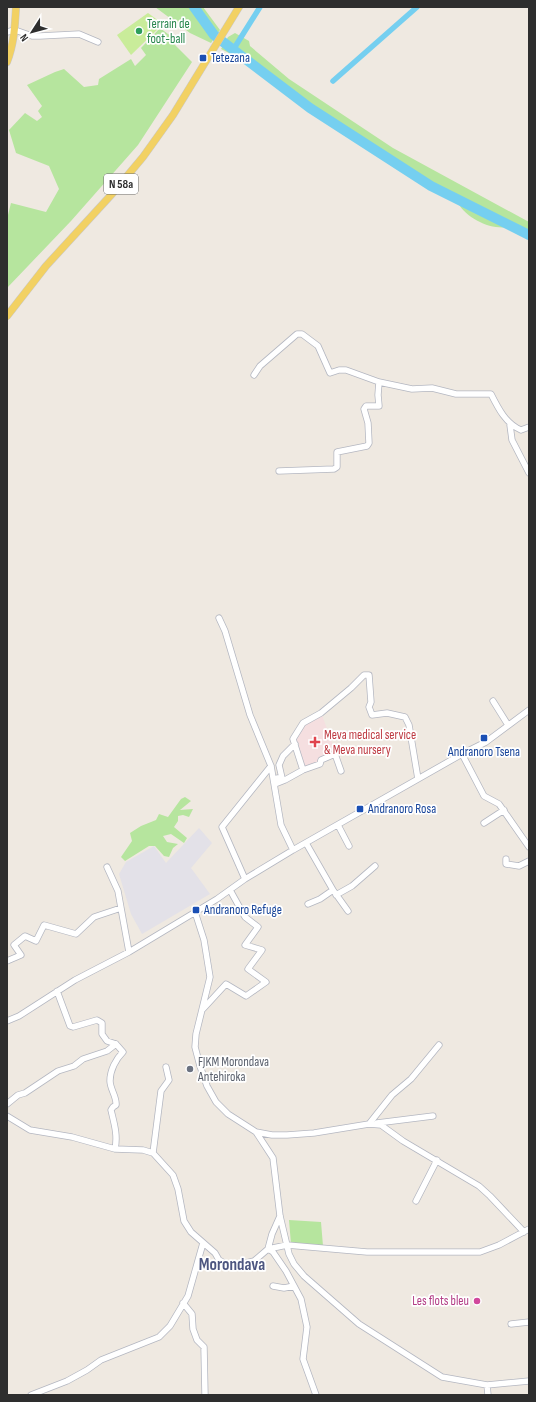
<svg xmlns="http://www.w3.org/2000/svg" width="536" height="1402" viewBox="0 0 536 1402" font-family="'Sofia Sans Condensed',sans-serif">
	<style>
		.industrial { fill: #e3e1e8 }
		.medical { fill: #f5dfe0 }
		.green { fill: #b6e59e }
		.pitch { fill: #c9ec9a }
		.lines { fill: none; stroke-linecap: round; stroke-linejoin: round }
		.canal { stroke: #75cff0; stroke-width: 5.5 }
		.river { stroke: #75cff0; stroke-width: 10 }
		.minor-casing { stroke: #b4b7c1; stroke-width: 7 }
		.major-casing { stroke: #c9c9c9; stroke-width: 8 }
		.minor { stroke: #fff; stroke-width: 5.5 }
		.major { stroke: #f2d163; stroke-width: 7 }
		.leisure-dot { fill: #2e9e5b; stroke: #fff; stroke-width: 1.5 }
		.transit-dot { fill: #1a4fb4; stroke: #fff; stroke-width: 1.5 }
		.health-dot { fill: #e0444e; stroke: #fff; stroke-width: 1.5 }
		.worship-dot { fill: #6b7280; stroke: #fff; stroke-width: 1.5 }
		.hotel-dot { fill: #d1479c; stroke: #fff; stroke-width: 1.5 }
		.labels { text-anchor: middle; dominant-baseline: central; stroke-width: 3.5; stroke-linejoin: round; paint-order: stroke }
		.shield { fill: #fff; stroke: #6d6d6d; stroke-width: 1 }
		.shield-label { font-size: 12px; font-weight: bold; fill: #2e2e2e }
		.leisure-label { font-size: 13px; fill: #27864d; stroke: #fff; text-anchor: start }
		.transit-label { font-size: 13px; fill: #164399; stroke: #fff; text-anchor: start }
		.health-label { font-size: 13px; fill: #be3a42; stroke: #fff; text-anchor: start }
		.worship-label { font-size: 13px; fill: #5b616d; stroke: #fff; text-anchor: start }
		.hotel-label { font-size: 13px; fill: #b23c85; stroke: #fff; text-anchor: end }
		.district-label { font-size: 17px; font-weight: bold; fill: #4d5680; stroke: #fff }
	</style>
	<rect width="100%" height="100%" fill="#efe9e1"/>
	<path class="industrial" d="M199,828L212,843L191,868L210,894L142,934L131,914L119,874L126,862L154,846L166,863Z"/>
	<path class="medical" d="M322,715L335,751L318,762L304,767L299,749V744L296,740L305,725Z"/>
	<path class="green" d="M155,7H203L220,30L211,43L190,33Z
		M160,28L176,40L174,44L192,62L138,145L71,221L7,288V219L11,203L46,212L59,189L49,166L16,153L9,130L25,113L37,121L42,117L38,111L42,106L27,85L55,72L64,69L84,87L98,85L99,79L131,59L135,66L146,55L141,48Z
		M235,33L249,41L250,46L289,79L393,148L529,222V238L508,227C491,230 467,219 458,203L387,160L235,56L221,49L228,37Z
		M185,797L191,801L180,810L193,809L189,817L183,815L178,816V821L174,827L187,838L184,843L171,834L163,836L167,842L178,844L173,848L169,857L164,856L155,846H149L125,861L121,857L132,841L130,833L141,826L156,820L159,814L168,817L181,799Z
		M289,1220L321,1222L323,1246L291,1244Z"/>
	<path class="pitch" d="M148,13L163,24L131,55L117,35Z"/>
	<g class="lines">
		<path class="canal" d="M233,50L260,7
			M333,81L417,7"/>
		<path class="river" d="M194,7L214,35L310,108L431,186L529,235"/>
		<g class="minor-casing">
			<path id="minor" d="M7,32L15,30L32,36H40L79,34L98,42
				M254,375L260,366L297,334H302L318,346L330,373L339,370H346L379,382L412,389L432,388L456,394H491C498,408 506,424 521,430L529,427
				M510,425L512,440L529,473
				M279,471L334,469L337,467V452L367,446L369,443L368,423L364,409L366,406H379L378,395L379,382
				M219,618L225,631L250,715L271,766L281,825L293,850
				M493,701L508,725
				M462,754L484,796L499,804L529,847
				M303,770L293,739L303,723L321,713L351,688L364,675H369L371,702L369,707L372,715L387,713L405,717L409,725L418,779
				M275,783L277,778H282L279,765L283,756L295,744
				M275,784L285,780L303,770L320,764L321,760L335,754L341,771
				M484,823L504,810
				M338,825L349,846
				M306,843L333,890L348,911
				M506,859V864L519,866L529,861
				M245,879L222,827L271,766
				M336,895L352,886L375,866
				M308,904L320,899L333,890
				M121,908L129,952
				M195,912L204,940L210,977L196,1034L195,1047L200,1066L207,1086L216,1102L228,1114L256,1132L273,1158L280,1216L289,1254L294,1264L304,1276L359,1324L442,1377L487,1385L488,1395
				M7,961L21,955L14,945L25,936L36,941L44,925L76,934L94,917L121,908L118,891L107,867
				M57,991L70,1026L73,1027L97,1020L102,1023V1034L107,1041L116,1044L123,1052C116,1059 110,1070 110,1081C110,1089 117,1097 116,1105L113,1107L111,1110C114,1123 118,1135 115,1149
				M203,1009L226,984L246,996L266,982L248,969L262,950L245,945L258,927L245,917L230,890
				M7,1021L19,1016L75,980L129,952L217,899L245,879L293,850L462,754L486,742L529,710
				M7,1104L18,1095L25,1093L58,1071L74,1066L83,1059L107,1051L116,1044
				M7,1116L30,1130L72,1137L115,1149L143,1150L153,1153L173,1175L178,1189L184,1221L191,1232L215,1253L219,1260L228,1265H238L254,1261L268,1249L287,1245L367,1252H480L499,1245L529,1229
				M377,1123L433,1116
				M369,1124L392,1095L411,1079L439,1045
				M256,1132L272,1135H287L314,1133L369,1124L381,1125L403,1141L479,1186L490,1196L524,1232
				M153,1153L161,1091L169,1080L166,1067
				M416,1201L437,1160
				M268,1249L273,1252L286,1271L301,1299L307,1327L303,1359L316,1395
				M268,1249L272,1234L280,1216
				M273,1286L284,1288L294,1286
				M183,1303L192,1314L193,1329L197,1340L204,1347L205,1395
				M511,1324L529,1322
				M487,1385L529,1381
				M31,1395L67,1381L87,1370L101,1360L159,1337L170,1326L188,1296L203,1243"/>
		</g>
		<g class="major-casing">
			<path id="major" d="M7,62C14,44 15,26 16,7
				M7,316L46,266L112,194L143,157L173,115L239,7"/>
		</g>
		<use href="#minor" class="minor"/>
		<use href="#major" class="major"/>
	</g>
	<circle class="leisure-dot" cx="139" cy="31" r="4"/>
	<g class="transit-dot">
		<rect x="199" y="54" width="8" height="8" rx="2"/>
		<rect x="480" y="734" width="8" height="8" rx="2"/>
		<rect x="356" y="805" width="8" height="8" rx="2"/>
		<rect x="192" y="906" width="8" height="8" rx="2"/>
	</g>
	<path class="health-dot" d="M313 736h4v4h4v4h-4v4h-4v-4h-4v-4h4z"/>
	<circle class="worship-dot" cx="190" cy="1069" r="4"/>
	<circle class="hotel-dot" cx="477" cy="1301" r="4"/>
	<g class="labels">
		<rect class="shield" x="104" y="174" width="34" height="20" rx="3"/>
		<g class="shield-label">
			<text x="121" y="184">N 58a</text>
		</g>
		<g class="leisure-label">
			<text x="147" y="24">Terrain de<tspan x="147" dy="15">foot-ball</tspan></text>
		</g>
		<g class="transit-label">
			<text x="211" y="58">Tetezana</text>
			<text x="484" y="752" text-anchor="middle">Andranoro Tsena</text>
			<text x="368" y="809">Andranoro Rosa</text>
			<text x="204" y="910">Andranoro Refuge</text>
		</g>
		<g class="health-label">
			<text x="324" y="735">Meva medical service<tspan x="324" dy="15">&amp; Meva nursery</tspan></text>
		</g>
		<g class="worship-label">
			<text x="198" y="1062">FJKM Morondava<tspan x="198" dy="15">Antehiroka</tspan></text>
		</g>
		<g class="hotel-label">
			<text x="469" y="1301">Les flots bleu</text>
		</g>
		<g class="district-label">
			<text x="232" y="1265">Morondava</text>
		</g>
	</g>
	<rect width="536" height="1402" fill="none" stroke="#2e2e2e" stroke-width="16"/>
	<g transform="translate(32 32) rotate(234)" stroke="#ffffff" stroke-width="3" paint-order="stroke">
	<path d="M0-3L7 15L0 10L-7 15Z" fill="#2e2e2e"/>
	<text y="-6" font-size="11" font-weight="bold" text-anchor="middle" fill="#2e2e2e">N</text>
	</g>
</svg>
